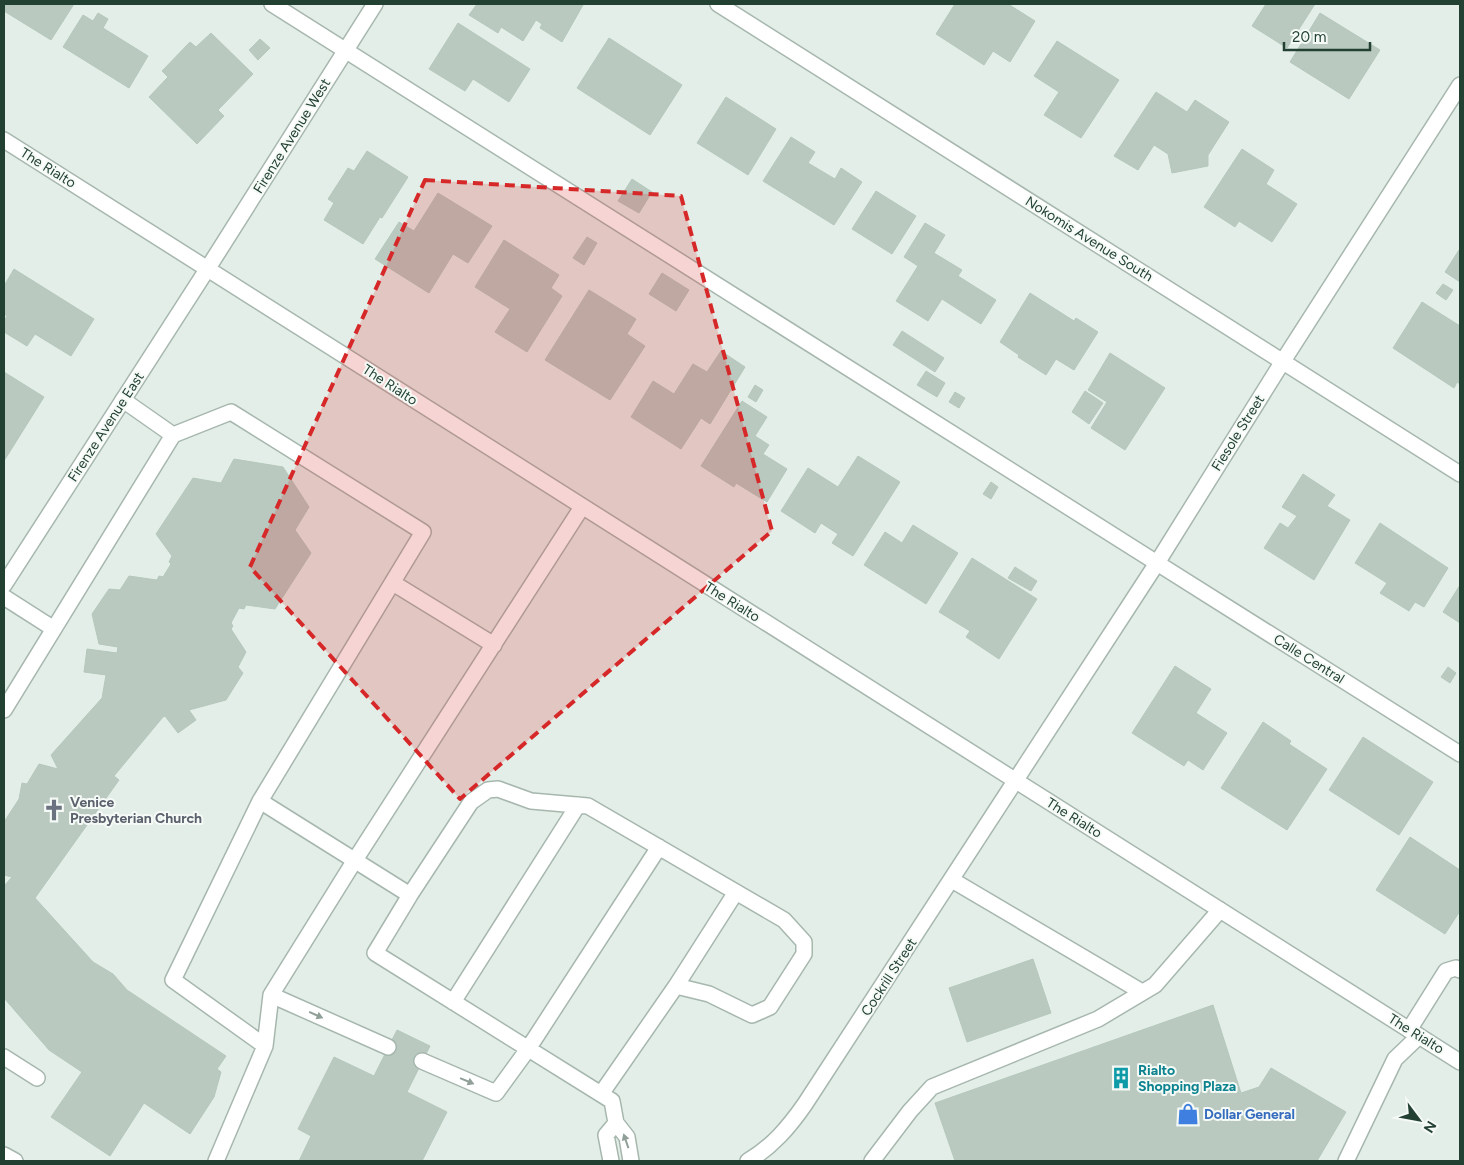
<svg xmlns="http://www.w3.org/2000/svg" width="1464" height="1165" viewBox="0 0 1464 1165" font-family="Figtree,sans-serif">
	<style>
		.building { fill: #b9c9c0; stroke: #b5c8bd }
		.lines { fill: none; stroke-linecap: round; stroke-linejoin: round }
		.service-casing { stroke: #a6b7ae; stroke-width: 18 }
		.minor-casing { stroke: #a6b7ae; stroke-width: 18 }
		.service { stroke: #fff; stroke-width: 15 }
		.minor { stroke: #fff; stroke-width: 15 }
		.oneway { fill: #90a099 }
		.marked { fill: #d62828; fill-opacity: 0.2; stroke: #d62828; stroke-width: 4; stroke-dasharray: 10 6; stroke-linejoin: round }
		.labels { text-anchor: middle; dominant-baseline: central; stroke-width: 4; stroke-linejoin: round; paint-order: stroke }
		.street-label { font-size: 14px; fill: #224133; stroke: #f5faf6 }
		.worship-label { font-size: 14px; font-weight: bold; fill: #5b616d; stroke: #f5faf6; text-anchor: start }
		.culture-label { font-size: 14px; font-weight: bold; fill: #0d838f; stroke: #f5faf6; text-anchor: start }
		.shop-label { font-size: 14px; font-weight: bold; fill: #366cbe; stroke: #f5faf6; text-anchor: start }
	</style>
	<rect width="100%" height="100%" fill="#e4eee8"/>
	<path class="building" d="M4,4H74L51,40L4,11Z
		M477,4H581L583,5L562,42L540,28L542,24L536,20L523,41L501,27L498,33L469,15Z
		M955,4H1008L1035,21L1010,62L993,51L984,65L936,34Z
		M1266,4H1315L1287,48L1252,26Z
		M98,13L108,19L103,28L148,56L129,88L63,47L83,15L93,21Z
		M1320,13L1380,50L1349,99L1290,62Z
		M458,23L530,69L509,102L473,79L465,91L429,69Z
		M211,33L253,74L218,110L224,116L197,144L149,97L168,77L162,71L190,42L196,47Z
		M609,38L682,85L650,135L577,88Z
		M260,39L270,48L258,60L249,50Z
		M1057,41L1119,80L1081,138L1044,115L1059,92L1034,76Z
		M1156,92L1187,112L1195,100L1229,122L1208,155V166L1172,173L1168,154L1154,145L1138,170L1114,156Z
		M726,97L776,129L748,175L697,143Z
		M791,137L815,152L808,163L835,179L841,168L862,182L834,225L763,181Z
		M1242,149L1274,170L1266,184L1297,204L1272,242L1239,221L1235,227L1204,207Z
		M367,151L408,177L382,218L380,217L363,244L324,220L334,203L328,199L348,168L354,171Z
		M632,179L652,192L639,213L618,201Z
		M876,191L916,216L892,254L852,229Z
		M438,193L492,226L468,263L453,254L429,293L375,259L399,222L414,231Z
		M925,223L945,235L934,253L962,270L958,276L996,300L981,324L942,299L928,321L896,301L918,266L904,257Z
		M587,237L597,243L584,265L573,258Z
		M504,240L559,275L551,288L562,296L527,352L495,332L510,309L475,287Z
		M1459,250H1460V282L1445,272Z
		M14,269L94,319L71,356L35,334L27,346L4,332V321L7,316L4,314V286Z
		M662,273L689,290L676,311L649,294Z
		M1443,284L1453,290L1446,300L1436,293Z
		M589,290L636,319L627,334L645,346L610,400L545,360Z
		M1030,293L1074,321L1076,318L1098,332L1074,370L1056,359L1046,375L1018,357L1019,355L1000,342Z
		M1422,302L1460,326V384L1457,382L1454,388L1393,348Z
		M902,331L944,358L935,372L893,345Z
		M721,351L745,367L710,424L701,418L681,449L631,417L653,381L674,394L693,364L707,372Z
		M1110,353L1165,388L1125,450L1091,428L1107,402L1088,390Z
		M926,371L945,383L937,397L917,385Z
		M4,372L44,397L4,461Z
		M755,385L763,390L756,402L748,397Z
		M1085,391L1103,403L1089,424L1072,412Z
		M955,392L965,398L959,408L949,402Z
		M742,401L767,417L755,436L769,445L763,454L787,469L767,502L736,483L734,487L701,466Z
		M858,456L900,482L853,556L832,543L838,534L821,523L815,533L781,511L808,468L838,487Z
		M234,459L283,467L309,507L295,530L311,553L275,609L246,605L244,609L239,608L231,623L233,626L231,629L246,652L238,667L243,673L226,700L189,710L196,720L178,733L165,716L163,717L114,776L119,780L35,898L93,962L113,974L127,990L226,1056L217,1069L221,1072L214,1097L190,1134L144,1103L110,1156L51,1117L82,1072L49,1050L4,998V886L12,877L4,875V822L19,799L22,783L27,784L39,764L58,769L51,755L102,698L106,675L84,672L87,649L117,653L118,647L99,644L92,614L109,589L120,590L129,576L157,580L159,576L163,577L171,564L169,562L172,556L156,534L193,478L221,483Z
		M1303,474L1335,495L1327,506L1350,520L1314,580L1264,548L1280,523L1288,528L1297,516L1282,507Z
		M991,482L998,487L991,499L983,494Z
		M1380,523L1448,568L1424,607L1415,602L1409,611L1380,593L1387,583L1355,563Z
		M913,525L958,553L926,604L864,565L885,532L902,543Z
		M972,558L1037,599L999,659L966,637L970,631L939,612Z
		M1015,567L1037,581L1031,591L1008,578Z
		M1460,585V623L1443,612Z
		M1175,666L1211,689L1196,713L1227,733L1203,770L1188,760L1184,766L1132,733Z
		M1448,667L1456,673L1450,683L1441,677Z
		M1263,722L1291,741L1289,744L1327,769L1287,830L1221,788Z
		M1363,737L1433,782L1399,835L1329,790Z
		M1410,837L1460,870V911L1445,934L1376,890Z
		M1033,959L1051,1013L967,1042L949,988Z
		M1213,1005L1241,1093L1259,1087L1271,1068L1346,1112L1317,1161H955L935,1103Z
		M397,1030L430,1046L407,1092L447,1112L422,1161H299L311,1136L298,1129L334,1057L374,1076Z"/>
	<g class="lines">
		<g class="service-casing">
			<path id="service" d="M272,4L1157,563
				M123,400L173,435
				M393,583L494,645
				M4,597L54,629
				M4,710L173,435L231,412L423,532L260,801L173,980L265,1046
				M260,801L410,895L375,953L612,1101L616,1123L627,1137L631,1161
				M952,880L1142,992
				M410,895L471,802L488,790L498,789L531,801L588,806L784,920L804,942V954L770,1007L752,1015L709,994L676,986L601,1094
				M676,986L736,892
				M271,995L388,1047
				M453,1002L578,805
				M1409,1030L1446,971L1456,968L1460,970
				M4,1057L37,1078
				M422,1061L496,1093L528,1049L659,847
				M216,1161L265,1046L271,995L355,860L582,507
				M611,1161L606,1135L616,1123
				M872,1161L910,1111L932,1087L1098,1019L1155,985L1220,910
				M1346,1161L1395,1059L1419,1036"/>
		</g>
		<g class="minor-casing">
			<path id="minor" d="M718,4L1460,474
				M4,140L1460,1062
				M1157,563L1460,754
				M4,585L208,268L375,4
				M4,1155L15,1161
				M748,1161C772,1147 789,1127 805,1104L1157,563L1283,361L1460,85"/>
		</g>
		<use href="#service" class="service"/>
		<use href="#minor" class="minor"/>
	</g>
	<defs><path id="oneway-solid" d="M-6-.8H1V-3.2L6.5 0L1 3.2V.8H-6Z" transform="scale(1.25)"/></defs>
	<g class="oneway">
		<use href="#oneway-solid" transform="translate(316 1015) rotate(24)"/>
		<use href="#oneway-solid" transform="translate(467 1081) rotate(23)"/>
		<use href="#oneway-solid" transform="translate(626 1141) rotate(-109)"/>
	</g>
	<path class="marked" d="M425,180L681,196L772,531L460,799L250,567Z"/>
	<defs>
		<g id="church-bare" transform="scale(1.725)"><path d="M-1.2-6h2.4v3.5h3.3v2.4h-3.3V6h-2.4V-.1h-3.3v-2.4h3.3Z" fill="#6b7280" stroke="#f5faf6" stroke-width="2.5" paint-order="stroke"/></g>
		<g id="building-bare" transform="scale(1.725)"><path d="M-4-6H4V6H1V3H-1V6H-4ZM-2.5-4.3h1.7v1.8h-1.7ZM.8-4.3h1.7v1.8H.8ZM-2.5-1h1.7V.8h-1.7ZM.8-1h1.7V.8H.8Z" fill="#0f9aa8" stroke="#f5faf6" stroke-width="2.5" paint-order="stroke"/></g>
		<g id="shop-bare" transform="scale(1.725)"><path d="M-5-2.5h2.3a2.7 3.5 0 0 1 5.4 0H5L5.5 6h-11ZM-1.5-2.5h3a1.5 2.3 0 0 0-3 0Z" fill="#3f7fe0" stroke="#f5faf6" stroke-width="2.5" paint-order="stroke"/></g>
	</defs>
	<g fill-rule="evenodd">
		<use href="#church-bare" x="54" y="810"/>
		<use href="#building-bare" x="1121" y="1078"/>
		<use href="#shop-bare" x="1188" y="1114"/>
	</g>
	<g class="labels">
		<g class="street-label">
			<text transform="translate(292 136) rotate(-58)">Firenze Avenue West</text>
			<text transform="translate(48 168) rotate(32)">The Rialto</text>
			<text transform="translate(1089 239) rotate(32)">Nokomis Avenue South</text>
			<text transform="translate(390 385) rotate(33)">The Rialto</text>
			<text transform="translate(106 427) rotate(-57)">Firenze Avenue East</text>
			<text transform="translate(1238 433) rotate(-58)">Fiesole Street</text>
			<text transform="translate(732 602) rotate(32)">The Rialto</text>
			<text transform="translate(1309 659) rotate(32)">Calle Central</text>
			<text transform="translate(1074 818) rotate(32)">The Rialto</text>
			<text transform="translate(889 977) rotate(-57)">Cockrill Street</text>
			<text transform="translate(1416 1034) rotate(32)">The Rialto</text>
		</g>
		<g class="worship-label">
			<text x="70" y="802">Venice<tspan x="70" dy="16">Presbyterian Church</tspan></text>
		</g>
		<g class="culture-label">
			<text x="1138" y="1070">Rialto<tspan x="1138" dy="16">Shopping Plaza</tspan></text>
		</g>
		<g class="shop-label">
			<text x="1204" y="1114">Dollar General</text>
		</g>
	</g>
	<rect width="1464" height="1165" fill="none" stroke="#224133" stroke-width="10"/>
	<g transform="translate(1419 1120) rotate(122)" stroke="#f5faf6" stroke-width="4" paint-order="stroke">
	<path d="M0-4L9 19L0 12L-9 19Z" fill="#224133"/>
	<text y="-8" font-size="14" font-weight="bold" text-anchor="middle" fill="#224133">N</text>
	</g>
	<path d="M1284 42v8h86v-8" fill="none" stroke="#224133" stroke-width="2.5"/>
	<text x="1292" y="42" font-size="15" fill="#224133" stroke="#f5faf6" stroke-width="4" paint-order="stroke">20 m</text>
</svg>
